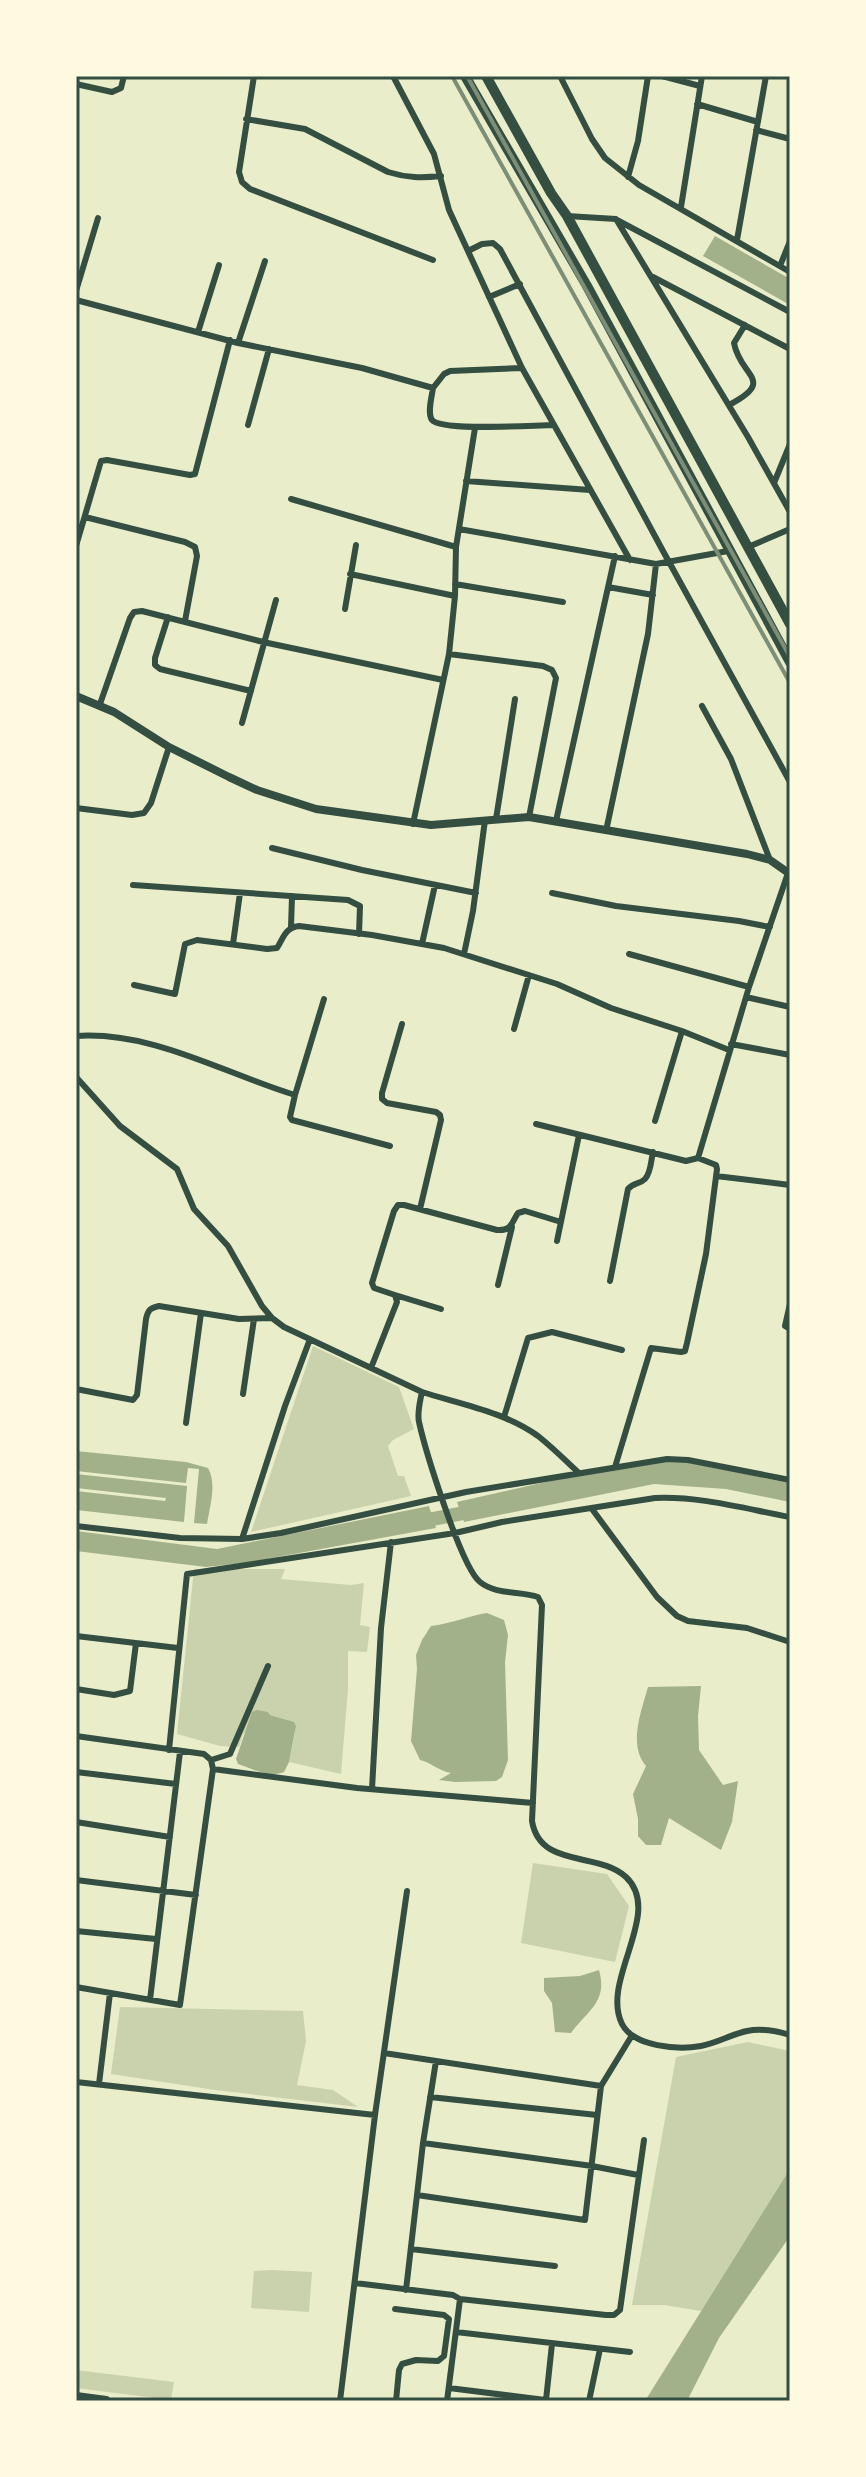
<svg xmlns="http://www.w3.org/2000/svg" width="866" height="2477" viewBox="0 0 866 2477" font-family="'Open Sans',sans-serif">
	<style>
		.green { fill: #cad2ad }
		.water { fill: #a3b18a }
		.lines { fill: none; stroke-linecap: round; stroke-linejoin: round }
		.canal { stroke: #a3b18a; stroke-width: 14 }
		.minor { stroke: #344e41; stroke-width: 6 }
		.tertiary { stroke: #344e41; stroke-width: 8 }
		.primary { stroke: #344e41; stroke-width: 10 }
		.rail { stroke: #7c8e77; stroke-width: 4 }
		.neatline { fill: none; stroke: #344e41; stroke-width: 3 }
	</style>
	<rect width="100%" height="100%" fill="#e9edc9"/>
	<path class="green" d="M313,1346L399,1387L414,1429L393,1440L388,1446L398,1476H404L411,1496L251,1532Z
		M194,1569H285L281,1579L351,1585L364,1583L360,1625L370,1627L367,1652L348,1651V1689L341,1774L289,1762L295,1733L287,1720L270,1715L268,1712L243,1734L239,1747L220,1746L177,1734Z
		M533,1863L607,1874L629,1906L615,1962L521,1943Z
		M120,2007L303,2011L306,2041L297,2085L333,2090L358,2107L215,2090L111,2074Z
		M748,2042L790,2051V2207L719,2314L664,2305H632L676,2057Z
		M272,2270L312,2272L309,2312L251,2308L254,2271Z
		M76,2370L174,2382L171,2400L76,2388Z"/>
	<path class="water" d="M715,236L790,279V305L703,256Z
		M76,1451L186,1462L208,1468C217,1484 210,1505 207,1524L194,1523L199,1469L188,1468L186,1483L76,1471Z
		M639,1461L685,1462L790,1483V1502L726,1489L654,1484L464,1522L457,1502Z
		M76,1474L187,1486L184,1522L76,1510V1491L165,1501L166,1498L76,1488Z
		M429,1506L436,1528L244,1563L206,1567L76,1551V1531L217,1549Z
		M487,1613L504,1620L508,1635L505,1662L508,1760L502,1777L496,1781L455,1782L439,1780L451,1773C439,1771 432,1763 420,1760L411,1741L417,1669L416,1655L422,1640L431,1626C450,1624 468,1616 487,1613Z
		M701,1686L698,1716L699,1750L723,1785L738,1781L732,1822L721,1850L669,1818L661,1845H646L638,1836V1819L633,1794L646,1766C628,1745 641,1712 648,1687Z
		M257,1710L268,1712L270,1715L294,1722L296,1726L289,1762L284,1772C268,1778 253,1769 238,1764L236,1759L252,1712Z
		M599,1970C608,2002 588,2010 571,2033L555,2032L552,2003L544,1991V1978L580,1976Z
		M790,2169V2236L719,2338L687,2401H645Z"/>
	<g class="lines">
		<path class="canal" d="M417,1522L479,1510"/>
		<path class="minor" d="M254,76L239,172L242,182L250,189L433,260
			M393,76L434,154L449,210L522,368L630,560
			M560,76L592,139L605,158L639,185L790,272
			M662,76L700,86
			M76,84L112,92L121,88L124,76
			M697,104L758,122
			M246,119L305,129L388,172C407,178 422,178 441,176
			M756,130L790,139
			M628,177L638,141L648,76
			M681,207L702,76
			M567,216L616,219L748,437L790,512
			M617,220L790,312
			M737,240L766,76
			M468,251L482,244L493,243L500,249L663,551L790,782
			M780,266L790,241
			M653,277L790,349
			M76,291L98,218
			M489,297L520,284
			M76,300L238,343L362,368L433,388L444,374L450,371L522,368
			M198,332L219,265
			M238,343L265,261
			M433,388C432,396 427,413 432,420C443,432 535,425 554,425
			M729,405C777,380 740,377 734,343L745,325
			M248,425L269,349
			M466,481L590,490
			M774,483L790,444
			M291,499L456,547
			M85,517L185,542L195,547L197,556L185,621
			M459,529L656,564L728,551
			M76,546L101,461L107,460L190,475L195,474L230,340
			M748,547L790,529
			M350,574L455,596
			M455,584L563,602
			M608,587L653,595
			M345,609L356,545
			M168,617L155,658V665L160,669L251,691
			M449,654L543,666L552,670L556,678L529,817
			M100,704L130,618L134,612L142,611L263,642L443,680
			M702,706L731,759L770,860
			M242,723L276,600
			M76,808L132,815L144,813L151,803L169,747
			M496,819L515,699
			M556,821L615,556
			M413,824L449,654L455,596L456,547L475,428
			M606,831L648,634L656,564
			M272,848L362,870L476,893
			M133,885L348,900L360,906L359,934
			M552,893L616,906L739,921L770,927
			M291,927L292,896
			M233,944L240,893
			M422,944L435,885
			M464,954L473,911L485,820
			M629,954L749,987
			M134,985L175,994L185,944L197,940L267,949L277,948C284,937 285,928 299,926L372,935L444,948L557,984L611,1008L682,1031L729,1050
			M746,997L790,1007
			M402,1024L382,1093V1099L387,1103L436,1112L440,1115L441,1120L420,1209
			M514,1029L529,975
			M76,1036C153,1031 223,1073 295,1095L324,999
			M731,1044L790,1055
			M76,1077L120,1126L177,1169L194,1209L228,1246L262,1306L272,1318L284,1327L422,1392C420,1401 417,1413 419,1422C425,1449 461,1567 480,1582C496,1595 520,1591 538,1597L542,1605L532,1821C540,1869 598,1851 626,1877C664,1913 600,1980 622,2024C634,2047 678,2050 701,2046C717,2043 732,2034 747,2031C761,2028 777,2031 790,2035
			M295,1095L290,1117L292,1120L390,1146
			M655,1121L682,1031
			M536,1124L686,1161L698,1158L749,987L788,873
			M716,1176L790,1185
			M557,1241L579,1135
			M610,1281L628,1189C634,1182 639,1185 645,1179C651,1173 651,1160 653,1152
			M498,1285L512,1227
			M395,1295L441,1309
			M790,1304L785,1326L790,1329
			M371,1368L397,1302L395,1295L374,1288L372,1283L394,1211L398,1205H404L497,1230C512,1231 511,1223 518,1213L525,1211L561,1222
			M76,1389L133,1400L137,1395L146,1319C148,1310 150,1308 159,1306L239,1319L272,1318
			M422,1392C460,1404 505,1412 538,1436C552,1447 566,1461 579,1473
			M243,1394L254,1319
			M504,1417L528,1338L552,1332L622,1350
			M186,1423L201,1313
			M615,1467L651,1348L681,1352L685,1351L687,1343L706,1254L717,1169L716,1165L698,1158
			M592,1509L657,1597L677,1616L688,1621L747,1628L790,1642
			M76,1526L180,1538L242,1539L281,1533L466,1492L667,1459L688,1460L790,1480
			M242,1539L285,1406L310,1339
			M76,1636L178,1648
			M76,1689L114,1695L130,1691L136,1643
			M76,1736L204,1754L211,1760L213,1769L180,2005L76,1987
			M169,1750L187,1574L455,1533L502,1522L655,1498C700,1496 746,1509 790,1517
			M211,1760L230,1754L268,1666
			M213,1769L357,1788L533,1803
			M76,1772L176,1784
			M372,1789L381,1628L391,1542
			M76,1822L170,1837
			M76,1880L196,1895
			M76,1931L156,1939
			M150,2000L180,1752
			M384,2053L601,2086
			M76,2082L375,2115
			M99,2084L110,1993
			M430,2097L597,2115
			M423,2143L592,2166L638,2175
			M417,2195L585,2220L601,2086L631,2037
			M411,2249L555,2266
			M355,2283L453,2295L460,2299L447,2401
			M406,2290L423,2143L436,2061
			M460,2299L606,2315H614L620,2310L644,2140
			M395,2309L444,2315L449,2319L444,2356L438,2361L416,2360L402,2364L399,2370L396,2401
			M456,2332L630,2352
			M449,2388L553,2401
			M546,2400L552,2344
			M340,2401L375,2115L407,1891
			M589,2401L600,2349"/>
		<path class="tertiary" d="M76,696L114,712L169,747L229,777L257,790L316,809L431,825L529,817L747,854L770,860L790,874"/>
		<path class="primary" d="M465,76L587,286L790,662
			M486,76L551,193L567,216L790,624
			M76,2397L106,2401"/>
		<path class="rail" d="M452,76L790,683
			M467,76L790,657"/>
	</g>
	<rect width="866" height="2477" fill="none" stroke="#fefae0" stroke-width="156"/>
	<rect x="78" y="78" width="710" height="2321" class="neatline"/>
</svg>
